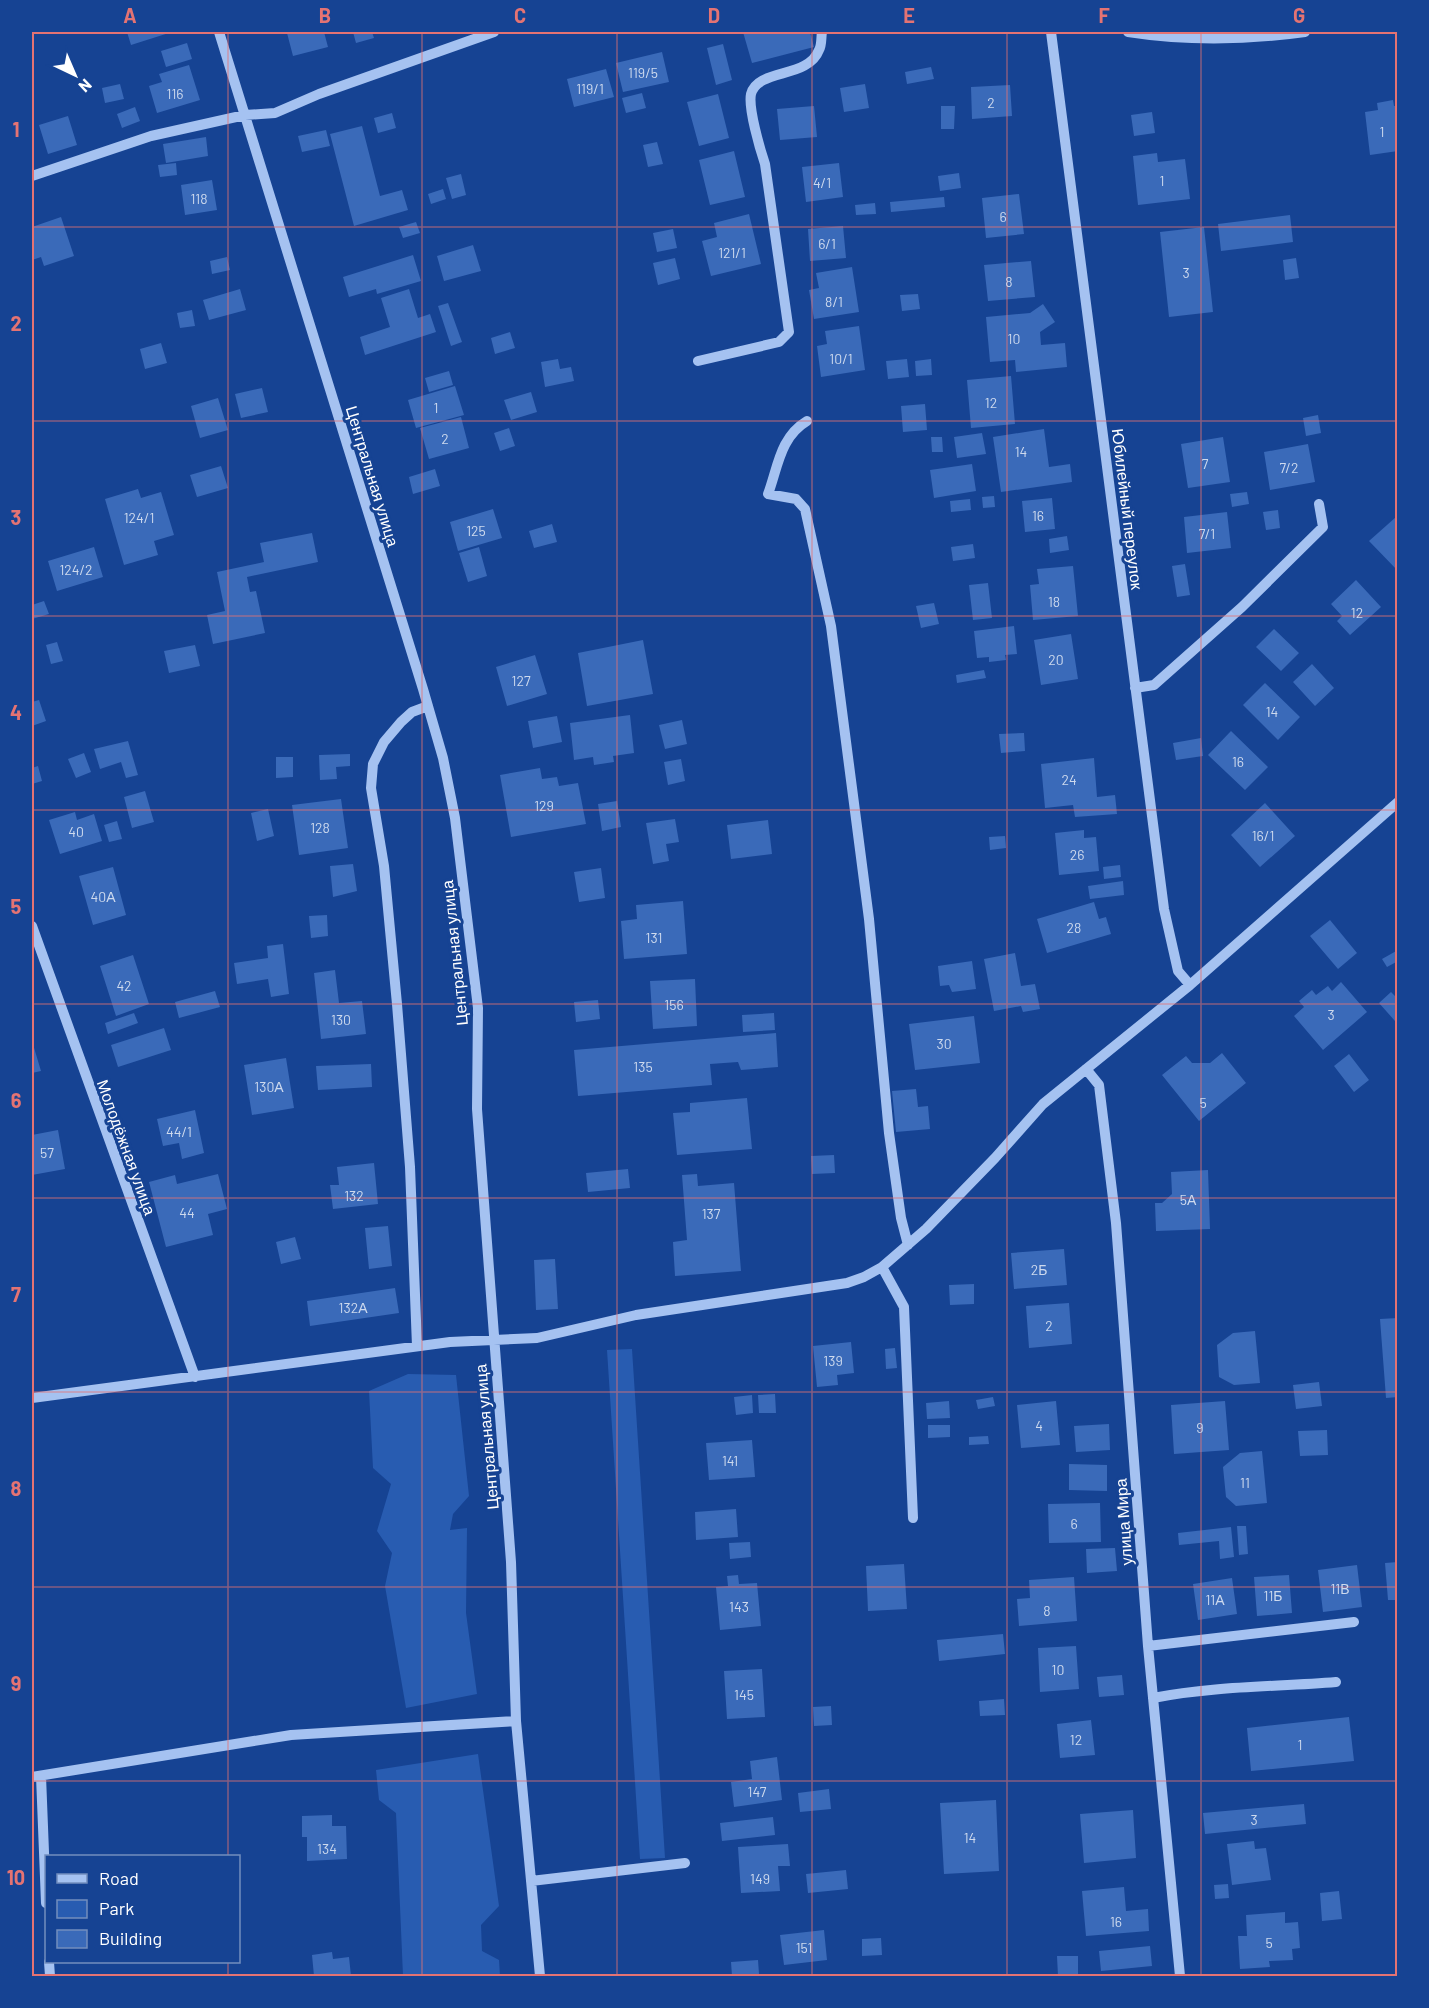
<svg xmlns="http://www.w3.org/2000/svg" width="1429" height="2008" viewBox="0 0 1429 2008" font-family="Barlow,sans-serif">
	<style>
		.green { fill: #285cb1 }
		.building { fill: #3a6ab9 }
		.lines { fill: none; stroke-linecap: round; stroke-linejoin: round }
		.minor { stroke: #a5c2f1; stroke-width: 10 }
		.grid { fill: none; stroke: #e47373; stroke-width: 1.5; stroke-opacity: 0.55 }
		.labels { text-anchor: middle; dominant-baseline: central; stroke-width: 6; stroke-linejoin: round; paint-order: stroke }
		.number-label { font-size: 14px; fill: #cedaee }
		.street-label { font-size: 16px; fill: #fff; stroke: #164393 }
		.neatline { fill: none; stroke: #e47373; stroke-width: 2 }
		.grid-label { font-size: 20px; text-anchor: middle; font-weight: bold; fill: #e47373 }
	</style>
	<rect width="100%" height="100%" fill="#164393"/>
	<path class="green" d="M632,1349L665,1858L640,1859L607,1350Z
		M408,1374L456,1375L469,1496L453,1514L450,1530L467,1528L466,1613L477,1694L406,1708L385,1586L392,1553L377,1531L391,1484L373,1468L369,1391Z
		M478,1754L499,1906L481,1925L482,1951L499,1960L500,1976H403L396,1813L379,1800L376,1770Z"/>
	<path class="building" d="M127,32H172L131,45Z
		M293,32H324L328,47L293,56L287,33Z
		M353,32H372L374,38L356,43Z
		M743,32H810L814,47L752,63Z
		M187,43L192,59L166,67L161,51Z
		M723,44L732,80L716,85L707,48Z
		M662,52L669,82L623,92L616,63Z
		M189,65L200,100L157,113L149,86L162,82L159,74Z
		M931,67L934,79L907,84L905,72Z
		M606,69L614,97L574,107L567,79Z
		M120,84L124,99L105,103L102,88Z
		M865,84L869,108L844,112L840,88Z
		M1010,85L1012,116L972,119L971,87Z
		M642,93L646,108L626,113L622,98Z
		M718,94L729,138L699,146L687,102Z
		M1393,100L1394,106H1398V151L1370,155L1365,112L1378,110L1377,103Z
		M814,106L817,137L780,140L777,109Z
		M941,106H955L954,129H941Z
		M135,107L140,121L122,128L117,114Z
		M1152,112L1155,133L1134,136L1131,115Z
		M392,113L396,128L378,133L374,118Z
		M68,116L77,145L48,154L39,125Z
		M362,126L380,196L402,190L408,210L354,226L330,134Z
		M326,130L330,146L302,152L298,136Z
		M206,137L208,156L166,163L163,144Z
		M657,142L663,164L648,167L643,145Z
		M734,151L745,197L710,205L699,160Z
		M1157,153L1158,162L1185,159L1190,199L1138,205L1133,156Z
		M176,163L177,175L160,177L158,165Z
		M839,163L843,197L806,202L802,167Z
		M959,173L961,188L940,191L938,176Z
		M461,174L466,195L452,199L446,178Z
		M212,180L217,210L185,215L181,185Z
		M443,189L446,199L431,204L428,194Z
		M1019,194L1024,234L986,238L982,198Z
		M944,197L945,207L891,212L890,202Z
		M875,203L876,214L856,215L855,205Z
		M749,214L761,264L711,276L702,241L717,237L714,223Z
		M1290,215L1293,242L1221,251L1218,224Z
		M61,217L74,256L44,266L41,257L32,260V227Z
		M416,222L420,233L403,238L399,227Z
		M843,226L846,258L810,261L808,229Z
		M1204,227L1213,312L1169,317L1160,232Z
		M673,229L677,248L657,252L653,233Z
		M473,245L481,271L444,281L437,256Z
		M413,255L421,281L377,294L376,289L349,297L343,277Z
		M227,257L230,270L212,274L210,261Z
		M675,258L680,279L658,285L653,263Z
		M1296,258L1299,278L1285,280L1283,260Z
		M1031,261L1035,297L988,301L984,265Z
		M852,267L859,312L814,319L809,290L819,288L816,273Z
		M240,289L246,310L209,320L203,300Z
		M409,289L418,318L430,314L436,332L365,355L360,337L390,327L381,298Z
		M918,294L920,309L902,311L900,295Z
		M448,303L462,342L451,346L438,306Z
		M1043,304L1055,322L1040,332L1041,345L1065,343L1067,367L1016,372L1015,360L990,362L986,317L1030,313Z
		M192,310L195,326L180,328L177,313Z
		M859,326L865,370L821,377L817,346L827,344L825,331Z
		M510,332L515,348L495,354L491,338Z
		M161,343L167,363L145,369L140,349Z
		M558,359L560,369L571,367L574,381L545,387L541,362Z
		M907,359L909,377L888,379L886,361Z
		M931,359L932,375L916,376L915,361Z
		M449,371L453,385L429,392L425,378Z
		M1011,376L1015,424L971,428L967,380Z
		M455,386L464,415L416,428L408,400Z
		M262,388L268,412L241,418L235,394Z
		M531,392L537,412L511,420L504,400Z
		M218,398L228,430L200,438L191,406Z
		M925,404L927,430L903,432L901,406Z
		M1318,415L1321,433L1306,436L1303,418Z
		M461,417L469,448L429,459L420,428Z
		M509,428L515,446L500,451L494,433Z
		M1044,429L1049,467L1070,464L1072,482L1001,492L993,437Z
		M982,433L986,454L957,458L954,437Z
		M931,437H942L943,452H932Z
		M1223,437L1230,482L1188,488L1181,444Z
		M1308,444L1315,482L1270,490L1264,452Z
		M972,464L976,491L934,498L930,470Z
		M221,466L228,488L197,497L190,475Z
		M435,469L440,486L413,494L409,477Z
		M138,489L141,498L161,492L174,535L154,541L158,555L124,565L105,499Z
		M1247,492L1249,504L1232,507L1230,494Z
		M994,496L995,507L983,508L982,497Z
		M1052,498L1055,529L1025,532L1022,501Z
		M970,499L971,510L951,512L950,501Z
		M493,509L502,538L458,551L450,522Z
		M1278,510L1280,528L1266,530L1263,512Z
		M1227,512L1231,548L1187,553L1184,517Z
		M1396,517L1398,518V571L1369,541Z
		M552,524L557,542L534,548L529,531Z
		M312,533L318,562L247,577L250,592L256,591L265,633L213,644L207,615L225,611L217,572L264,562L260,543Z
		M1067,536L1069,550L1050,553L1049,539Z
		M973,544L975,558L953,561L951,547Z
		M94,547L103,577L57,591L48,561Z
		M479,547L487,576L468,582L459,553Z
		M1185,564L1190,595L1177,597L1172,566Z
		M1073,566L1078,616L1033,620L1030,585L1039,584L1037,569Z
		M1356,580L1381,607L1350,635L1337,621L1342,616L1331,604Z
		M988,583L992,618L973,620L969,585Z
		M44,601L49,614L32,619V605Z
		M934,603L939,624L921,628L916,606Z
		M1014,626L1017,654L1005,655L1006,660L989,662V657L977,658L974,631Z
		M1274,629L1299,653L1281,671L1256,647Z
		M1071,634L1078,679L1041,685L1034,640Z
		M643,640L653,694L587,706L578,653Z
		M57,642L63,661L51,664L46,645Z
		M195,645L200,666L169,673L164,651Z
		M535,655L547,694L507,706L496,667Z
		M1312,664L1334,688L1315,706L1293,682Z
		M984,670L986,678L957,683L956,675Z
		M1265,683L1300,717L1278,740L1243,705Z
		M39,700L46,721L32,726V702Z
		M630,715L634,753L613,756L614,762L594,765L593,757L574,760L570,723Z
		M557,716L562,742L533,748L528,721Z
		M682,720L687,744L665,749L659,725Z
		M1231,731L1268,767L1245,790L1208,755Z
		M1024,733L1025,751L1001,753L999,734Z
		M1201,738L1203,756L1176,760L1173,743Z
		M128,741L138,775L126,778L121,762L100,769L94,749Z
		M84,753L91,772L76,778L68,759Z
		M350,754V766L336,767L337,779L320,780L319,755Z
		M276,757H293V777L276,778Z
		M1094,758L1097,797L1115,795L1117,814L1075,817L1073,805L1045,808L1041,764Z
		M681,759L685,781L668,785L664,762Z
		M38,766L42,781L32,784V768Z
		M540,768L542,779L557,777L559,786L578,783L586,824L511,837L500,775Z
		M145,791L154,822L132,828L124,797Z
		M341,799L348,848L299,855L292,805Z
		M617,801L621,827L602,831L598,804Z
		M1265,803L1295,836L1260,867L1231,835Z
		M268,809L274,836L257,841L251,813Z
		M75,812L77,820L94,814L102,841L60,854L49,820Z
		M675,819L679,842L666,844L669,861L653,864L646,823Z
		M768,820L772,854L731,859L727,825Z
		M117,821L122,839L109,842L104,825Z
		M1084,830V838L1096,837L1099,871L1059,875L1055,833Z
		M1005,836L1006,848L990,850L989,837Z
		M353,864L357,891L333,897L330,866Z
		M1120,865L1121,877L1104,879L1103,867Z
		M113,867L126,915L93,925L79,876Z
		M601,868L605,898L579,902L574,872Z
		M1123,881L1124,895L1090,899L1088,886Z
		M683,901L687,954L624,959L621,921L637,919L636,905Z
		M1094,902L1099,919L1106,917L1111,934L1047,953L1037,919Z
		M327,915L328,936L311,938L309,916Z
		M1330,920L1357,953L1338,969L1310,936Z
		M283,944L289,994L271,997L268,979L237,984L234,963L268,958L267,946Z
		M1398,950V961L1387,967L1382,959Z
		M1015,953L1021,986L1035,984L1040,1009L1023,1012L1021,1006L994,1011L984,959Z
		M133,955L149,1004L116,1016L100,966Z
		M972,961L976,989L952,992L949,985L940,986L938,966Z
		M335,970L339,1003L362,1001L366,1034L321,1039L314,973Z
		M695,979L697,1026L653,1029L650,981Z
		M1341,982L1367,1012L1323,1050L1294,1016L1304,1007L1299,1001L1312,990L1316,995L1328,986L1332,991Z
		M215,991L220,1007L179,1018L175,1002Z
		M1391,992L1398,999V1019L1395,1021L1379,1003Z
		M598,1000L600,1019L576,1022L574,1002Z
		M134,1013L138,1023L108,1034L105,1023Z
		M774,1013L775,1030L743,1032L742,1015Z
		M974,1016L980,1063L915,1070L909,1024Z
		M164,1028L171,1050L118,1067L111,1045Z
		M776,1033L778,1067L741,1070L738,1062L710,1064L712,1085L578,1096L574,1050Z
		M32,1041L41,1071L32,1073Z
		M1222,1053L1246,1083L1199,1121L1162,1075L1186,1056L1192,1063H1210Z
		M1349,1054L1369,1080L1354,1092L1334,1066Z
		M286,1058L294,1108L252,1115L244,1065Z
		M371,1064L372,1087L318,1090L316,1066Z
		M916,1089L918,1107L928,1106L930,1129L896,1132L892,1091Z
		M747,1098L752,1149L677,1155L673,1113L690,1112V1103Z
		M195,1110L204,1153L182,1159L179,1143L163,1146L157,1119Z
		M58,1130L65,1169L32,1175V1135Z
		M834,1155L835,1173L812,1174L811,1156Z
		M374,1163L378,1204L333,1209L330,1185H339L337,1167Z
		M628,1169L630,1188L588,1192L586,1173Z
		M1208,1170L1210,1229L1156,1231L1155,1203H1162L1172,1194L1171,1172Z
		M218,1174L227,1209L208,1214L213,1235L166,1247L149,1182L175,1175L177,1184Z
		M697,1174L698,1186L734,1183L741,1271L675,1276L673,1242L687,1240L682,1175Z
		M388,1226L392,1266L369,1269L365,1228Z
		M295,1237L301,1259L281,1264L276,1242Z
		M1064,1249L1067,1285L1014,1289L1011,1253Z
		M555,1259L558,1309L536,1310L534,1260Z
		M974,1284V1304L950,1305L949,1285Z
		M395,1288L399,1313L310,1326L307,1301Z
		M1069,1303L1072,1344L1029,1348L1026,1306Z
		M1398,1318V1397L1386,1398L1380,1319Z
		M1255,1331L1260,1383L1234,1385L1219,1377L1217,1345L1233,1333Z
		M851,1342L854,1373L837,1375L838,1385L817,1387L813,1346Z
		M895,1348L897,1368L886,1369L885,1349Z
		M1319,1382L1322,1406L1296,1409L1293,1385Z
		M775,1394L776,1413H759L758,1395Z
		M752,1395L753,1413L736,1415L734,1397Z
		M993,1397L995,1406L978,1409L976,1400Z
		M949,1401L950,1418L927,1419L926,1403Z
		M1056,1401L1060,1445L1021,1448L1017,1405Z
		M1225,1401L1229,1450L1174,1454L1171,1405Z
		M1109,1424L1110,1450L1076,1452L1074,1426Z
		M928,1425H950V1437L928,1438Z
		M1327,1430L1328,1455L1300,1456L1298,1431Z
		M988,1436L989,1444L969,1445V1437Z
		M752,1440L755,1477L709,1480L706,1443Z
		M1262,1451L1267,1503L1236,1506L1226,1497L1223,1467L1240,1453Z
		M1069,1464L1107,1465V1491L1069,1490Z
		M1100,1503L1101,1542L1049,1543L1048,1504Z
		M736,1509L738,1537L696,1540L695,1512Z
		M1237,1526H1246L1248,1554L1239,1555Z
		M1231,1527L1234,1557L1220,1559L1219,1541L1179,1545L1178,1533Z
		M750,1542L751,1557L730,1559L729,1543Z
		M1115,1548L1117,1571L1087,1573L1086,1549Z
		M1398,1562V1600H1388L1385,1563Z
		M904,1564L907,1609L868,1611L866,1566Z
		M1357,1565L1362,1607L1323,1612L1318,1570Z
		M738,1575L739,1584L757,1583L761,1626L720,1630L716,1587L728,1586L727,1576Z
		M1289,1575L1292,1613L1257,1616L1254,1577Z
		M1074,1577L1077,1621L1019,1626L1017,1599L1030,1598L1029,1580Z
		M1232,1578L1237,1614L1198,1620L1193,1584Z
		M1003,1634L1005,1654L939,1661L937,1640Z
		M1076,1646L1079,1689L1040,1692L1038,1648Z
		M762,1669L765,1717L727,1719L724,1671Z
		M1122,1675L1124,1695L1099,1697L1097,1677Z
		M1004,1699L1005,1715L980,1716L979,1701Z
		M831,1706L832,1725L814,1726L813,1707Z
		M1349,1717L1354,1761L1251,1771L1247,1728Z
		M1091,1720L1095,1755L1060,1758L1057,1724Z
		M777,1757L782,1800L734,1807L731,1782L752,1779L750,1761Z
		M829,1789L831,1809L800,1812L798,1793Z
		M996,1800L999,1871L944,1874L940,1803Z
		M1304,1804L1306,1824L1205,1834L1203,1813Z
		M1133,1810L1136,1858L1084,1863L1080,1814Z
		M332,1815V1826H346L347,1859L307,1861V1837H302V1816Z
		M773,1817L775,1835L722,1841L720,1823Z
		M1254,1841L1255,1849L1266,1848L1271,1880L1232,1885L1227,1844Z
		M788,1844L790,1866H778L780,1891L741,1893L738,1847Z
		M846,1870L848,1889L808,1893L806,1874Z
		M1228,1884L1229,1898L1215,1899L1214,1885Z
		M1124,1887L1126,1911L1148,1909L1149,1931L1086,1936L1082,1891Z
		M1339,1891L1342,1919L1322,1921L1320,1893Z
		M1285,1912V1923L1298,1922L1300,1948L1292,1949L1293,1960L1269,1961L1270,1967L1240,1969L1238,1936H1247L1246,1915Z
		M824,1930L827,1960L784,1965L780,1935Z
		M881,1938L882,1955L862,1956V1939Z
		M1150,1946L1152,1966L1101,1971L1099,1951Z
		M332,1952L333,1959L349,1957L351,1976H314L312,1955Z
		M1057,1956H1078V1976H1058Z
		M758,1960L759,1974L732,1976L731,1962Z"/>
	<g class="lines">
		<path class="minor" d="M219,32L423,689L443,758L455,818L478,1008L477,1109L511,1562L516,1721L540,1976
			M1051,32L1164,909L1178,971L1190,985
			M1128,32C1186,41 1247,40 1305,32
			M32,176L151,136L245,115L275,113L319,94L494,32
			M698,361L779,342L789,332L765,164C760,149 748,108 751,94C758,68 808,79 819,50C822,45 821,37 822,32
			M807,421C780,437 778,467 768,494L796,499L805,509L831,626L869,919L889,1133L901,1218L908,1245
			M1135,688L1154,685L1242,607L1323,527L1319,504
			M32,926L195,1377
			M1086,1069L1099,1085L1116,1223L1148,1646L1180,1976
			M882,1267L904,1307L913,1518
			M417,1346L410,1167L397,1004L384,866L371,788L373,764L384,742L401,722L412,712L428,706
			M32,1398L450,1342L537,1338L636,1315L847,1283L864,1277L882,1267L926,1229L995,1158L1043,1104L1190,985L1398,802
			M1148,1646L1354,1622
			M1153,1698C1214,1686 1275,1687 1336,1682
			M41,1776L46,1903
			M32,1777L291,1735L516,1721
			M531,1881L685,1863
			M49,1962L50,1976"/>
	</g>
	<path class="grid" d="M228,32V1856M422,32V1976M617,32V1976M812,32V1976M1007,32V1976M1201,32V1976M32,227H1398M32,421H1398M32,616H1398M32,810H1398M32,1004H1398M32,1198H1398M32,1392H1398M32,1587H1398M32,1781H1398M228,1962V1976"/>
	<g class="labels">
		<g class="number-label">
			<text x="643" y="72">119/5</text>
			<text x="590" y="88">119/1</text>
			<text x="175" y="93">116</text>
			<text x="991" y="102">2</text>
			<text x="1382" y="131">1</text>
			<text x="1162" y="180">1</text>
			<text x="822" y="182">4/1</text>
			<text x="199" y="198">118</text>
			<text x="1003" y="216">6</text>
			<text x="827" y="243">6/1</text>
			<text x="732" y="252">121/1</text>
			<text x="1186" y="272">3</text>
			<text x="1009" y="281">8</text>
			<text x="834" y="301">8/1</text>
			<text x="1014" y="338">10</text>
			<text x="841" y="358">10/1</text>
			<text x="991" y="402">12</text>
			<text x="436" y="407">1</text>
			<text x="445" y="438">2</text>
			<text x="1021" y="451">14</text>
			<text x="1205" y="463">7</text>
			<text x="1289" y="467">7/2</text>
			<text x="1038" y="515">16</text>
			<text x="139" y="517">124/1</text>
			<text x="476" y="530">125</text>
			<text x="1207" y="533">7/1</text>
			<text x="76" y="569">124/2</text>
			<text x="1054" y="601">18</text>
			<text x="1357" y="612">12</text>
			<text x="1056" y="659">20</text>
			<text x="521" y="680">127</text>
			<text x="1272" y="711">14</text>
			<text x="1238" y="761">16</text>
			<text x="1069" y="779">24</text>
			<text x="544" y="805">129</text>
			<text x="320" y="827">128</text>
			<text x="76" y="831">40</text>
			<text x="1263" y="835">16/1</text>
			<text x="1077" y="854">26</text>
			<text x="103" y="896">40А</text>
			<text x="1074" y="927">28</text>
			<text x="654" y="937">131</text>
			<text x="124" y="985">42</text>
			<text x="674" y="1004">156</text>
			<text x="1331" y="1014">3</text>
			<text x="341" y="1019">130</text>
			<text x="944" y="1043">30</text>
			<text x="643" y="1066">135</text>
			<text x="269" y="1086">130А</text>
			<text x="1203" y="1102">5</text>
			<text x="179" y="1131">44/1</text>
			<text x="47" y="1152">57</text>
			<text x="354" y="1195">132</text>
			<text x="1188" y="1199">5А</text>
			<text x="187" y="1212">44</text>
			<text x="711" y="1213">137</text>
			<text x="1039" y="1269">2Б</text>
			<text x="353" y="1307">132А</text>
			<text x="1049" y="1325">2</text>
			<text x="833" y="1360">139</text>
			<text x="1039" y="1425">4</text>
			<text x="1200" y="1427">9</text>
			<text x="730" y="1460">141</text>
			<text x="1245" y="1482">11</text>
			<text x="1074" y="1523">6</text>
			<text x="1340" y="1588">11В</text>
			<text x="1273" y="1595">11Б</text>
			<text x="1215" y="1599">11А</text>
			<text x="739" y="1606">143</text>
			<text x="1047" y="1610">8</text>
			<text x="1058" y="1669">10</text>
			<text x="744" y="1694">145</text>
			<text x="1076" y="1739">12</text>
			<text x="1300" y="1744">1</text>
			<text x="757" y="1791">147</text>
			<text x="1254" y="1819">3</text>
			<text x="970" y="1837">14</text>
			<text x="327" y="1848">134</text>
			<text x="760" y="1878">149</text>
			<text x="1116" y="1921">16</text>
			<text x="1269" y="1942">5</text>
			<text x="804" y="1947">151</text>
		</g>
		<g class="street-label">
			<text transform="translate(373 476) rotate(73)">Центральная улица</text>
			<text transform="translate(1128 509) rotate(83)">Юбилейный переулок</text>
			<text transform="translate(454 953) rotate(-96)">Центральная улица</text>
			<text transform="translate(127 1147) rotate(70)">Молодёжная улица</text>
			<text transform="translate(486 1437) rotate(-95)">Центральная улица</text>
			<text transform="translate(1123 1522) rotate(-94)">улица Мира</text>
		</g>
	</g>
	<rect width="1429" height="2008" fill="none" stroke="#164393" stroke-width="66"/>
	<rect x="45" y="1855" width="195" height="108" fill="#164393" stroke="#738ebe" stroke-width="1.5"/>
	<rect x="57" y="1874" width="30" height="9" fill="#a5c2f1" stroke="#738ebe" stroke-width="1.5"/>
	<text x="99" y="1885" font-size="18" fill="#ffffff">Road</text>
	<rect x="57" y="1900" width="30" height="18" fill="#285cb1" stroke="#738ebe" stroke-width="1.5"/>
	<text x="99" y="1915" font-size="18" fill="#ffffff">Park</text>
	<rect x="57" y="1930" width="30" height="18" fill="#3a6ab9" stroke="#738ebe" stroke-width="1.5"/>
	<text x="99" y="1945" font-size="18" fill="#ffffff">Building</text>
	<g transform="translate(75 75) rotate(136)" stroke="#164393" stroke-width="4.5" paint-order="stroke">
	<path d="M0-4.5L10 22L0 15L-10 22Z" fill="#ffffff"/>
	<text y="-9" font-size="16" font-weight="bold" text-anchor="middle" fill="#ffffff">N</text>
	</g>
	<rect x="33" y="33" width="1363" height="1942" class="neatline"/>
	<g class="grid-label">
		<text x="130" y="23">A</text>
		<text x="325" y="23">B</text>
		<text x="520" y="23">C</text>
		<text x="714" y="23">D</text>
		<text x="909" y="23">E</text>
		<text x="1104" y="23">F</text>
		<text x="1299" y="23">G</text>
		<text x="16" y="137">1</text>
		<text x="16" y="331">2</text>
		<text x="16" y="525">3</text>
		<text x="16" y="720">4</text>
		<text x="16" y="914">5</text>
		<text x="16" y="1108">6</text>
		<text x="16" y="1302">7</text>
		<text x="16" y="1496">8</text>
		<text x="16" y="1691">9</text>
		<text x="16" y="1885">10</text>
	</g>
</svg>
